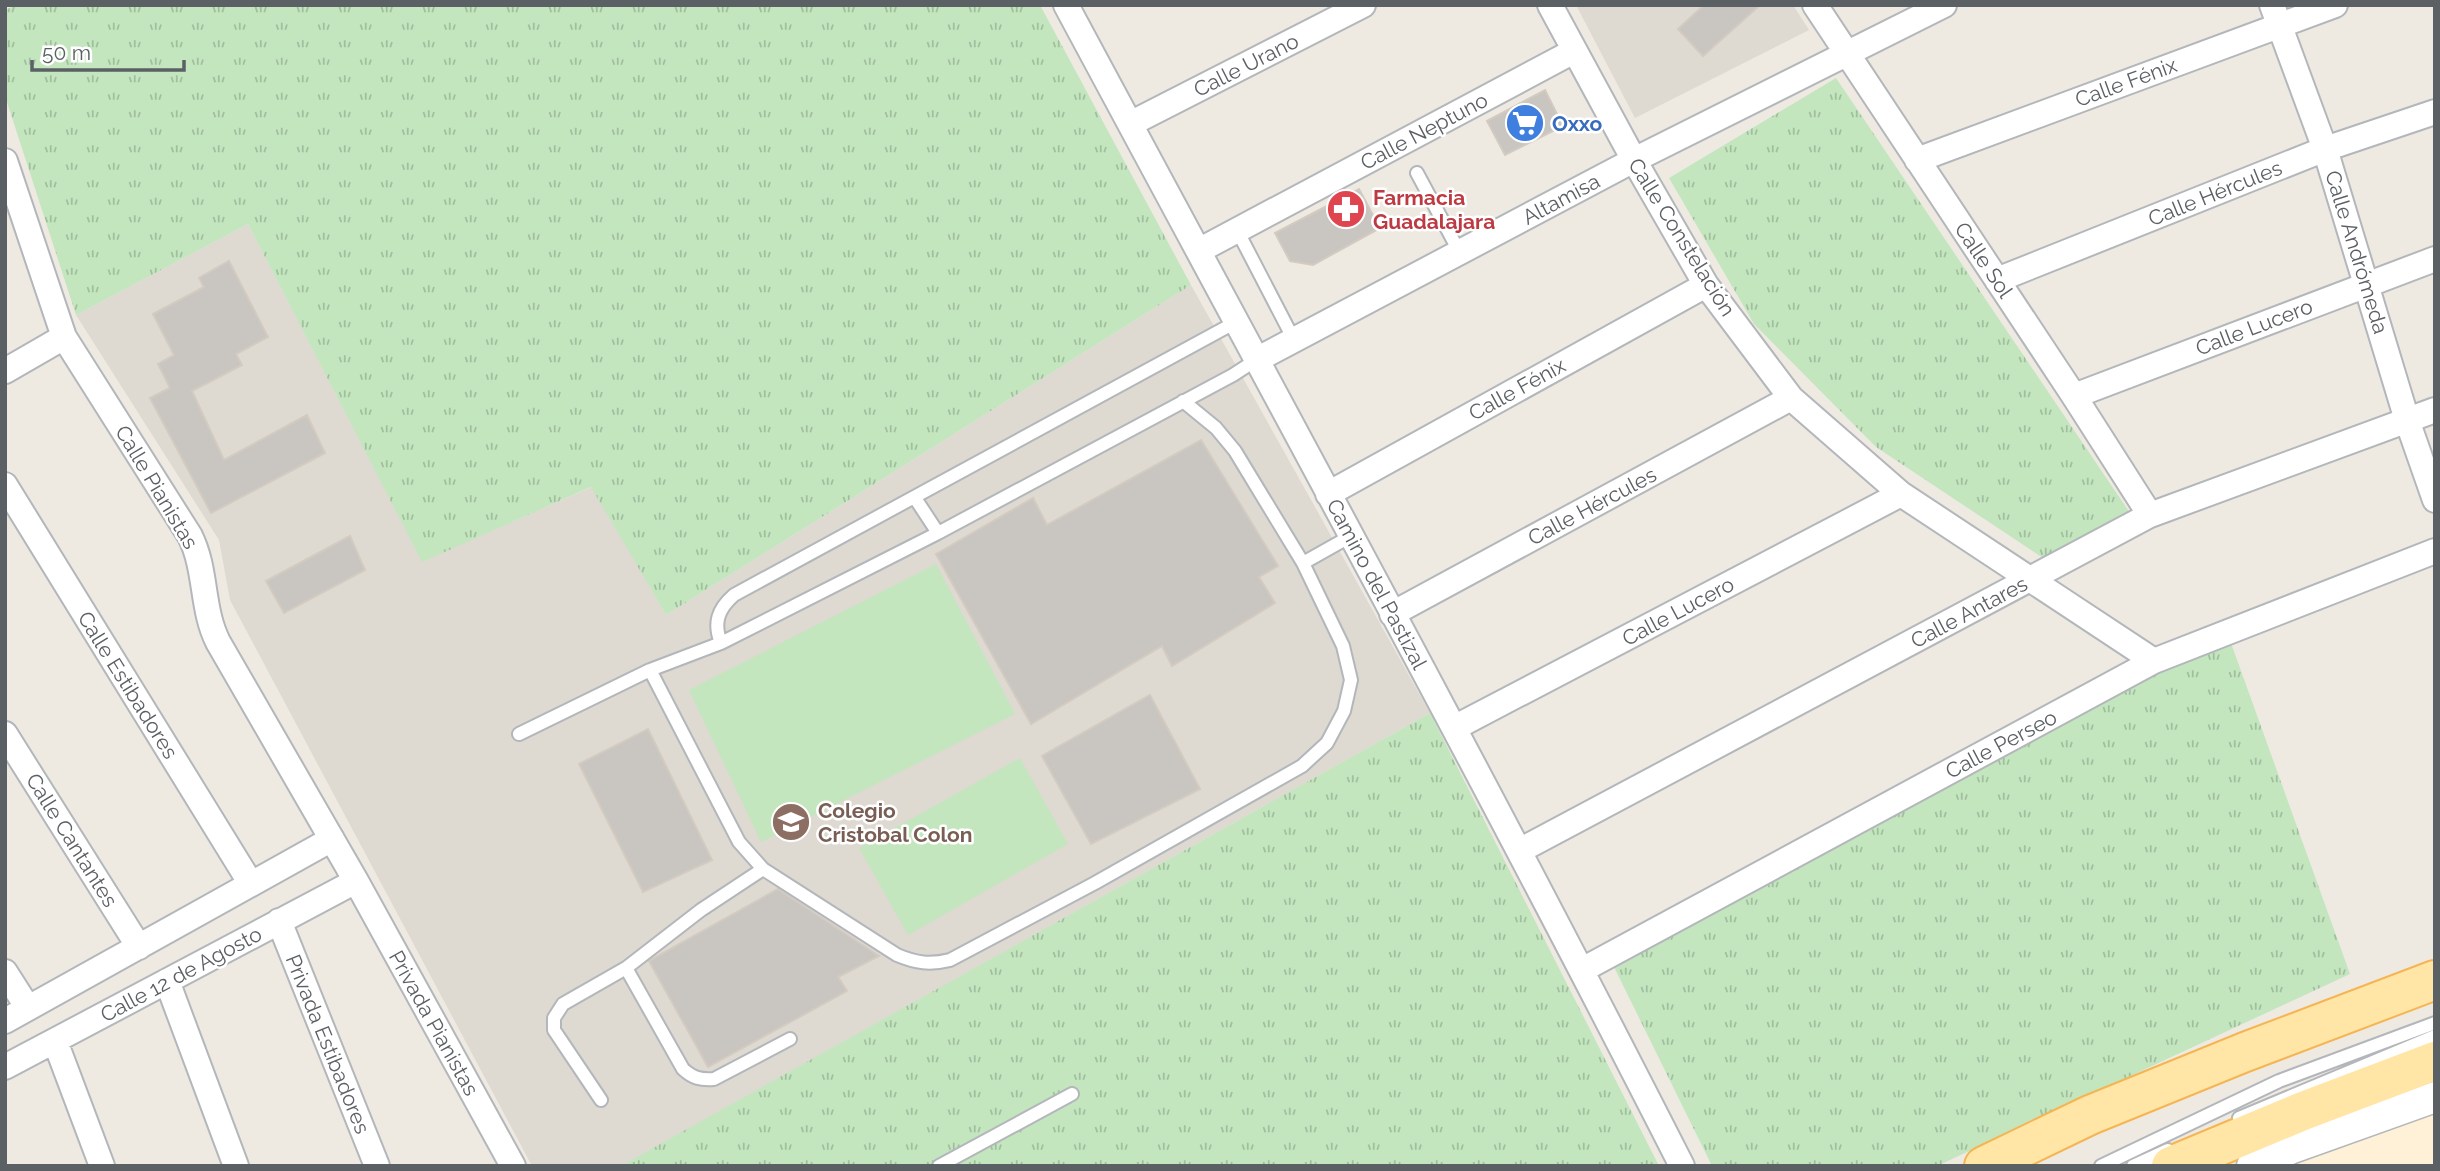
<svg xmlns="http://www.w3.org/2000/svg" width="2440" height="1171" viewBox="0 0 2440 1171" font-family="Raleway,sans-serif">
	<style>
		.commercial { fill: #fff1d7 }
		.education { fill: #ded9d1 }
		.grass { fill: url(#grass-tufts) }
		.pitch { fill: #c3e6be }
		.building { fill: #c9c5c0; stroke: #d3cbc1; stroke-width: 2 }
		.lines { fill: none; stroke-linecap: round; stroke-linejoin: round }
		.service-casing { stroke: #b3b6ba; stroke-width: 16 }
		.minor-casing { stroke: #b3b6ba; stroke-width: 28 }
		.tertiary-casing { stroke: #b3b6ba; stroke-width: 33 }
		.primary-casing { stroke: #f5b554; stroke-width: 42 }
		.service { stroke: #fff; stroke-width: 12 }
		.minor { stroke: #fff; stroke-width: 24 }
		.tertiary { stroke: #fff; stroke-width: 30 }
		.primary { stroke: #ffe6a6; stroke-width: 38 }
		.labels { text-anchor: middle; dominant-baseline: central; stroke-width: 5; stroke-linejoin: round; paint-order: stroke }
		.street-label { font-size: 21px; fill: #5b6064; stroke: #fff }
		.shop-label { font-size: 21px; font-weight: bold; fill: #366cbe; stroke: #fff; text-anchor: start }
		.health-label { font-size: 21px; font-weight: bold; fill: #be3a42; stroke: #fff; text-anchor: start }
		.education-label { font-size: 21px; font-weight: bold; fill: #785e54; stroke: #fff; text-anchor: start }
	</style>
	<defs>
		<pattern id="grass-tufts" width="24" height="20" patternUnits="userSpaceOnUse" patternTransform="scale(1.75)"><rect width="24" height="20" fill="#c3e6be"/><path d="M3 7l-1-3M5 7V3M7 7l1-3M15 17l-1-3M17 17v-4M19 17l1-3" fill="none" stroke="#a1be9e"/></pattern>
	</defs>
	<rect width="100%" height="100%" fill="#eeeae2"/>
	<path class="commercial" d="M2435,1109V1166H2286Z"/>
	<path class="education" d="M1576,5H1793L1809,30L1635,118Z
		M248,224L422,561L592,487L666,615L1191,285L1430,713L622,1166H532L230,600L219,540L76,315Z"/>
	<path class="grass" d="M16,5H1040L1191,285L666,615L591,487L422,562L248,224L76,315L5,96V10Z
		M1836,78L2130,513L2043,558L1876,447L1754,324L1669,178Z
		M2231,643L2350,974L1937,1166H1712L1614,967L2148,678Z
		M1430,713L1659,1166H621Z"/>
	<path class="pitch" d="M936,564L1015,714L761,842L689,690Z
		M1020,758L1068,844L908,935L859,848Z"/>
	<path class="building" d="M1704,5H1760L1703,56L1678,29Z
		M1545,90L1563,126L1505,155L1487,121Z
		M1359,189L1380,228L1313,265L1290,261L1275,233Z
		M229,261L268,337L236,354L242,365L192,391L224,460L307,415L325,453L211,513L150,398L170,388L158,364L174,355L153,314L204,287L199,278Z
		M1201,440L1278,566L1259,577L1275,603L1172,666L1162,646L1031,724L936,554L1033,498L1047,525Z
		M350,536L365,570L284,613L266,581Z
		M1150,695L1200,789L1091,844L1042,756Z
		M648,729L712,860L643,892L579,764Z
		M778,889L879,956L838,977L847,991L708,1067L649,961Z"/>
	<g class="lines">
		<g class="service-casing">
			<path id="service" d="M1417,173L1460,253
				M1237,230L1294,340
				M1236,322L734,595C718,609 713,623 721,643L938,533L1233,375L1256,360
				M915,498L938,533
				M1303,563L1351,536
				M721,643L650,670L739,842L763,869L897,955C916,963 930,965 950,960L1095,883L1302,766L1327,743L1344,711L1351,680L1343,646L1303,563L1235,451L1216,428L1183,401
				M519,734L650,670
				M763,869L701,910L626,968L683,1069C693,1078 700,1080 714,1079L790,1039
				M601,1100L554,1030V1018L563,1004L626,968
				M2239,1118L2435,1036
				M939,1166L1072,1094
				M2101,1166L2279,1081L2435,1023
				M2133,1166L2168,1150"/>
		</g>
		<g class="minor-casing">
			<path id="minor" d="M1066,5C1273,391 1483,775 1682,1166
				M1550,5L1634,160L1706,285L1791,398L1901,494L2154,661
				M1815,5L2074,396L2150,515
				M2272,5L2325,149L2407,420L2435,500
				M1130,124L1363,5
				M1917,160L2335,5
				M5,161L64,337L190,536C207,570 201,608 218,642L356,881L513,1166
				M1200,250L1574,51
				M1997,280L2325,149L2435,112
				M1256,360L1634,160L1944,5
				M5,371L64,337
				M2074,396L2435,259
				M5,485L251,884
				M1328,494L1706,285
				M1392,614L1791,398
				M1454,728L1901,494
				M5,734L139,947
				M1519,851L2150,515L2435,410
				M279,921L377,1166
				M1582,970L2154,661L2435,551
				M5,972L28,1008
				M167,981L236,1166
				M5,1021L332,839
				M55,1041L102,1166
				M5,1067L356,881"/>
		</g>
		<g class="tertiary-casing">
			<path id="tertiary" d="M2252,1166L2290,1149L2435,1097"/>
		</g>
		<g class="primary-casing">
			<path id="primary" d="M1984,1166L2090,1115L2245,1052L2435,980
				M2171,1166L2303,1111L2435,1061"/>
		</g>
		<use href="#service" class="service"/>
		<use href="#minor" class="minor"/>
		<use href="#tertiary" class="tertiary"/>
		<use href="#primary" class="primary"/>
	</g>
	<defs>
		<g id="supermarket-disc" transform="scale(2.0125)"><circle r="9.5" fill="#3f7fe0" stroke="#fff"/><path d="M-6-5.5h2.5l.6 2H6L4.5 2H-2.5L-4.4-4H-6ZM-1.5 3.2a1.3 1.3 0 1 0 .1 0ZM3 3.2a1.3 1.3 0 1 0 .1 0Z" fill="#fff"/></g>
		<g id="pharmacy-disc" transform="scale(2.0125)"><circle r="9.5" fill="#e0444e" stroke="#fff"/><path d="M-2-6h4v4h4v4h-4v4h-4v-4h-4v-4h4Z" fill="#fff"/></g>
		<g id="school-disc" transform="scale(2.0125)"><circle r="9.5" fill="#8d6e63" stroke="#fff"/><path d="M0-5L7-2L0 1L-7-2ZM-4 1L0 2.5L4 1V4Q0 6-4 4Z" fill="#fff"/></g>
	</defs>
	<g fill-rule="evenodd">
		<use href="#supermarket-disc" x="1525" y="123"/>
		<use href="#pharmacy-disc" x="1346" y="209"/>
		<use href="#school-disc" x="791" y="822"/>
	</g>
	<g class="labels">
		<g class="street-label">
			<text transform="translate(1246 65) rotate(-27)">Calle Urano</text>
			<text transform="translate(2126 82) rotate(-20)">Calle Fénix</text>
			<text transform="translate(1424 131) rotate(-28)">Calle Neptuno</text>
			<text transform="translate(2215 193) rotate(-22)">Calle Hércules</text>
			<text transform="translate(1561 199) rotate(-28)">Altamisa</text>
			<text transform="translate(1682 237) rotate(58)">Calle Constelación</text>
			<text transform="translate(2357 252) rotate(73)">Calle Andrómeda</text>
			<text transform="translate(1984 260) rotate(56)">Calle Sol</text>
			<text transform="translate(2254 327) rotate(-21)">Calle Lucero</text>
			<text transform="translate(1517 389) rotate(-29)">Calle Fénix</text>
			<text transform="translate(157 487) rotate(59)">Calle Pianistas</text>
			<text transform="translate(1592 506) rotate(-28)">Calle Hércules</text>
			<text transform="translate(1377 584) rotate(62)">Camino del Pastizal</text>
			<text transform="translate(1678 611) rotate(-28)">Calle Lucero</text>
			<text transform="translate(1969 612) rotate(-28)">Calle Antares</text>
			<text transform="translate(128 685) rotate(58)">Calle Estibadores</text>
			<text transform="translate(2001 744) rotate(-28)">Calle Perseo</text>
			<text transform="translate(72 840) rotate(58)">Calle Cantantes</text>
			<text transform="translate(181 974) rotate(-28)">Calle 12 de Agosto</text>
			<text transform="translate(434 1023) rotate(61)">Privada Pianistas</text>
			<text transform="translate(328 1044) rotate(68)">Privada Estibadores</text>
		</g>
		<g class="shop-label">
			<text x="1552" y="123">Oxxo</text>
		</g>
		<g class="health-label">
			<text x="1373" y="197">Farmacia<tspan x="1373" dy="24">Guadalajara</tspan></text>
		</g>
		<g class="education-label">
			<text x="818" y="810">Colegio<tspan x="818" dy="24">Cristobal Colon</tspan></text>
		</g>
	</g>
	<rect width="2440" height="1171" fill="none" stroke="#5b6064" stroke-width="14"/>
	<path d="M32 60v10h152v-10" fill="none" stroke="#5b6064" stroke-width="3.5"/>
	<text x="42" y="60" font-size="21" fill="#5b6064" stroke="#ffffff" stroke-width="5" paint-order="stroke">50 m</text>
</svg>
